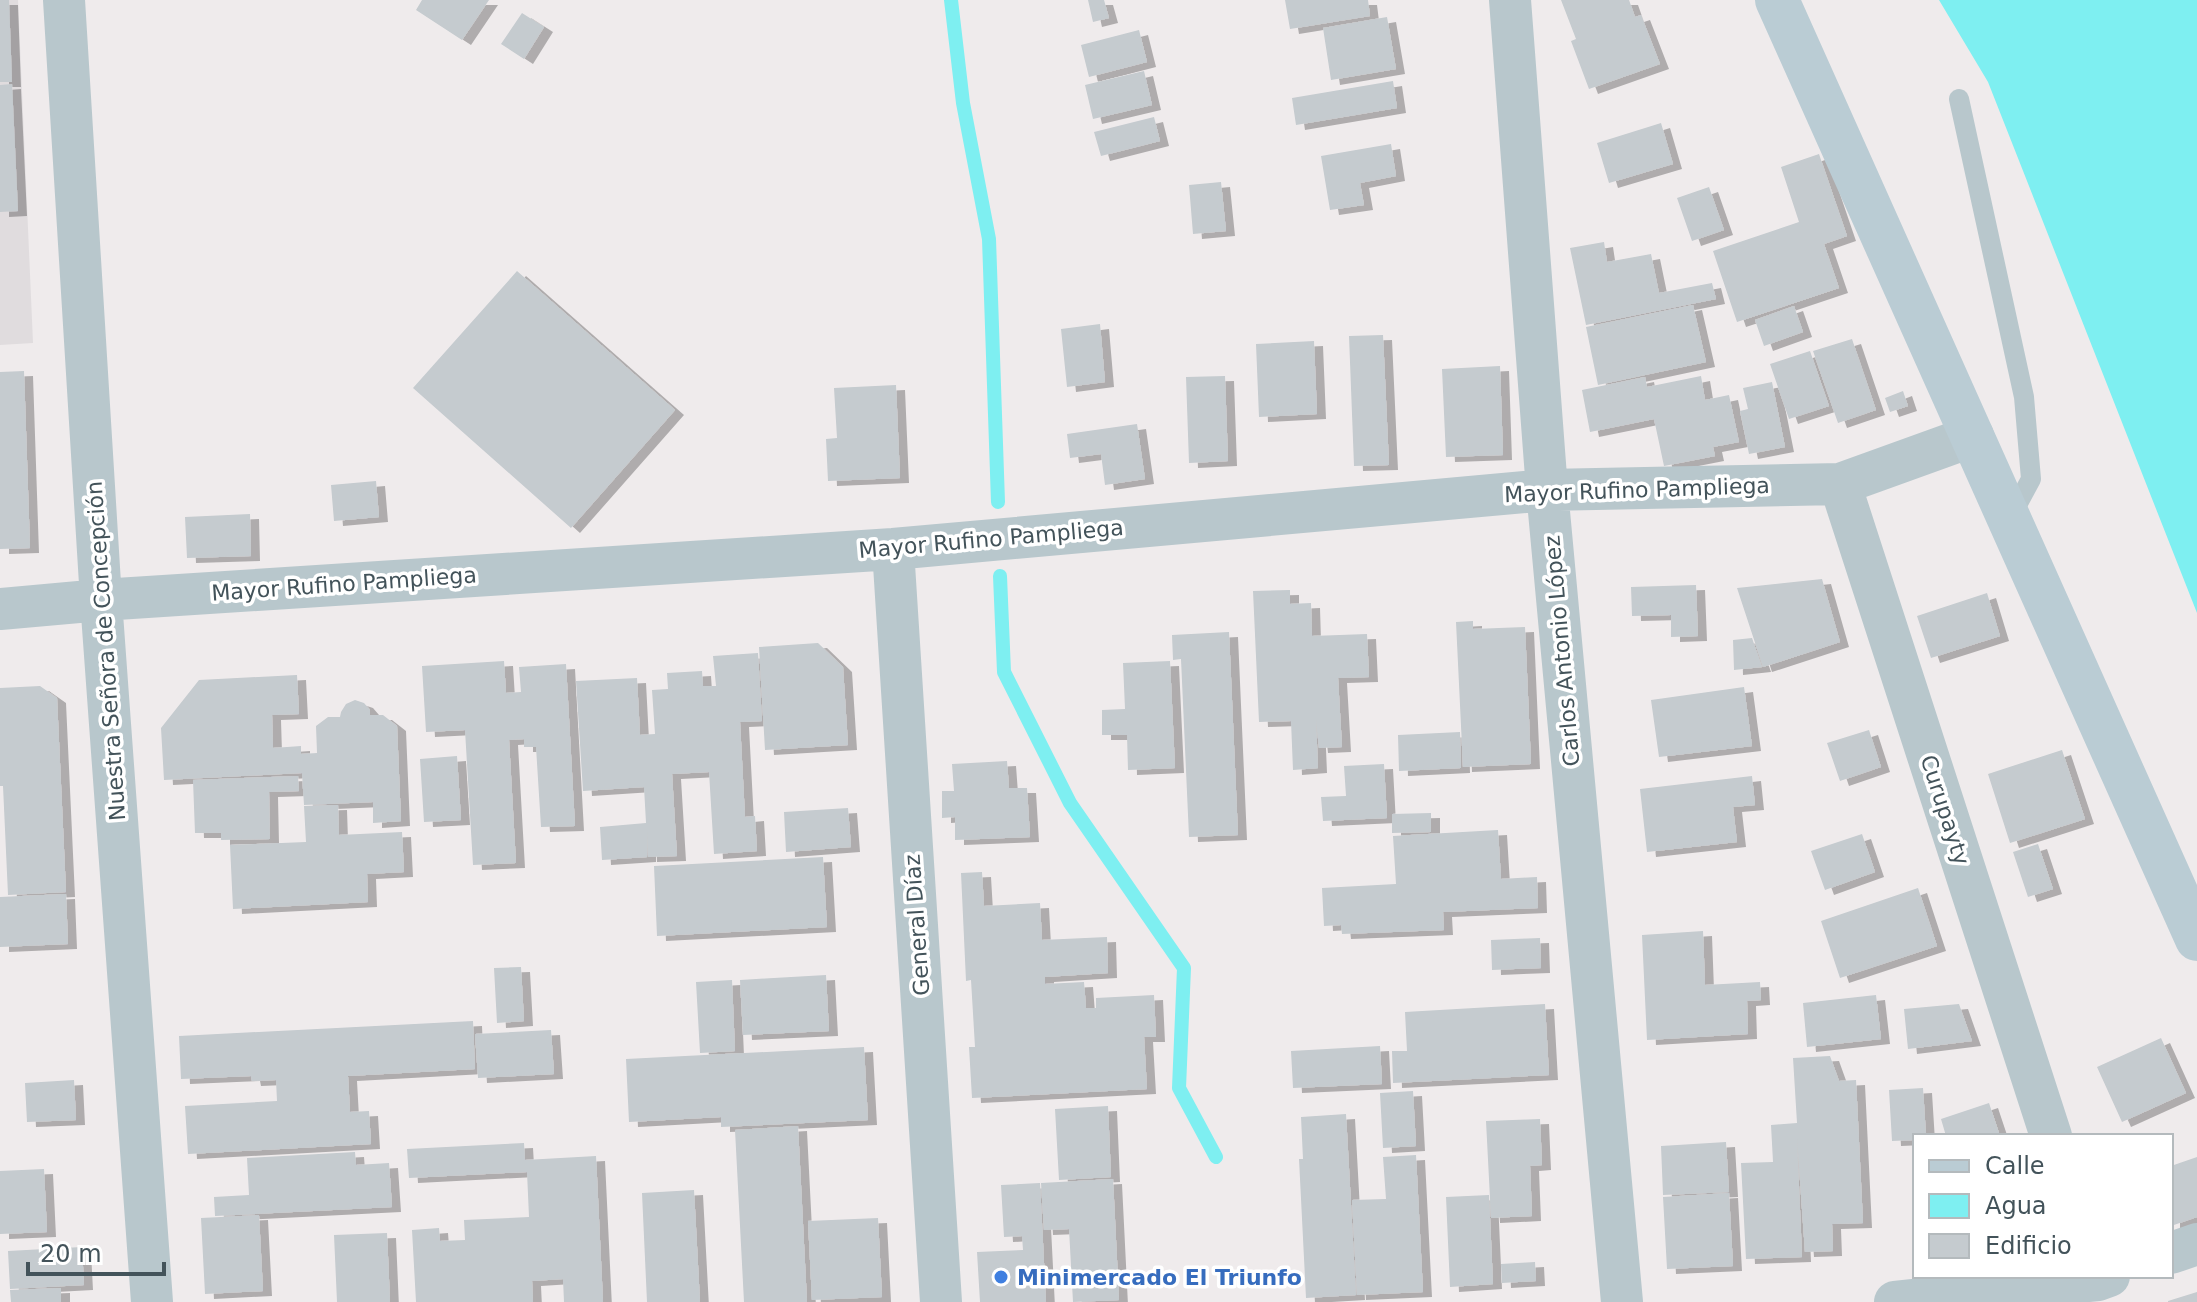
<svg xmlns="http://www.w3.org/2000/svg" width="2197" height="1302" viewBox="0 0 2197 1302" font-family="'DejaVu Sans',sans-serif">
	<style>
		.education { fill: #e0dcde }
		.water { fill: #7eeff1 }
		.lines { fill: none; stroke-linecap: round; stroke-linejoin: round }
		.stream { stroke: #7eeff1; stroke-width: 14 }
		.building { fill: #c5cbcf; filter: url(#shadow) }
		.lane { stroke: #b8c7cc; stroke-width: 20 }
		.street { stroke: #b8c7cc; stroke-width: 42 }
		.secondary { stroke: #baccd4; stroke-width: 44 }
		.shop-dot { fill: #3f7fe0; stroke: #fff; stroke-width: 3 }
		.labels { text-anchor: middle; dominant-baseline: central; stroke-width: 7; stroke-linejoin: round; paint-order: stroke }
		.street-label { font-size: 22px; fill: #43535a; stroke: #fff }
		.shop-label { font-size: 22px; font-weight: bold; fill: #366cbe; stroke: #fff; text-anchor: start }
	</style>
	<defs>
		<filter id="shadow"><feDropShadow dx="9" dy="5" stdDeviation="0" flood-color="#0004"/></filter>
	</defs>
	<rect width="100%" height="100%" fill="#efebec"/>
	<path class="education" d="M0,0H18L33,343L0,345Z"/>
	<path class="water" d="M1939,0H2197V613L1988,82Z"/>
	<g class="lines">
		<path class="stream" d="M951,0L963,103L989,239L998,502
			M1000,576L1004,672L1070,803L1184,968L1179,1088L1216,1157"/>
	</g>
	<path class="building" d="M0,0H9L12,82H0Z
		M422,0H489L462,40L416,10Z
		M1088,0H1104L1109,18L1093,22Z
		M1285,0H1368L1370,16L1290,29Z
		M1561,0H1629L1635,17L1641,15L1660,64L1589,89L1571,41L1576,39Z
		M522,13L544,27L524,59L501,44Z
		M1387,17L1396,69L1331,80L1323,28Z
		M1139,30L1147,62L1089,77L1081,45Z
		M1144,71L1152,105L1093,119L1085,85Z
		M1393,81L1397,108L1296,125L1292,98Z
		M12,84L18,211L0,212V85Z
		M1154,117L1160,141L1101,156L1094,132Z
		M1661,123L1673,164L1609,183L1597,143Z
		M1391,144L1396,176L1360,183L1364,205L1330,210L1321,156Z
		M1819,154L1847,236L1824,244L1839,288L1737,322L1713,251L1799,222L1781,167Z
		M1221,182L1226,231L1193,234L1189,185Z
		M1709,187L1724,230L1692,241L1677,198Z
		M1604,242L1607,262L1651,254L1659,293L1712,283L1716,299L1586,325L1570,248Z
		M517,271L675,410L571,528L413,388Z
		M1693,305L1706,362L1598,385L1586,327Z
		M1794,306L1803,332L1764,346L1755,320Z
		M1100,324L1105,382L1067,387L1061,329Z
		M1383,335L1389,465L1354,466L1349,336Z
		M1852,339L1876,410L1838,423L1813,351Z
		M1314,341L1317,414L1259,417L1256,344Z
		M1810,351L1829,406L1789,419L1770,364Z
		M1500,366L1503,455L1446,457L1442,369Z
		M24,371L30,548L0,549V372Z
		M1225,376L1228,461L1189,463L1186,377Z
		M1701,376L1705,400L1729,395L1739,442L1713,447L1715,456L1664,466L1654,419L1590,432L1582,390L1645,377L1647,387Z
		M1772,382L1785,447L1749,454L1740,411L1748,409L1743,388Z
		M896,385L900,478L828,481L826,439L837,438L834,388Z
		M1903,391L1908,406L1890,412L1885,398Z
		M1137,424L1145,479L1105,485L1101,454L1070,458L1067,434Z
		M376,481L379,517L334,521L331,485Z
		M250,514L251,556L187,558L185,517Z
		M1822,579L1840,642L1763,667L1737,588Z
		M1696,585L1698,636L1671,637V615L1632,616L1631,587Z
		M1290,590V604L1311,603L1312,636L1367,634L1369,677L1338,678L1342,747L1319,748L1316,720L1318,768L1293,770L1291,721L1259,722L1253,591Z
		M1987,593L2000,636L1931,658L1917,616Z
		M1473,621V629L1525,627L1531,764L1463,767L1456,622Z
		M1229,632L1238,835L1189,837L1181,659L1173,660L1172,635Z
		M1752,638L1762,667L1734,670L1733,640Z
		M818,643L843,667L848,745L765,750L759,647Z
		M758,653L762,721L740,722L745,817L755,816L757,851L714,854L709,772L672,774L677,856L648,857L647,832V857L602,860L600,827L646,823L644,787L583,791L576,681L637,678L640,735L655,734L652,690L668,689L667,673L702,671L703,686H716L713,656Z
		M504,661L506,693L521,692L519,667L566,664L575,826L541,827L536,747H524V739L509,740L516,863L473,865L465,730L426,732L422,666Z
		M1170,661L1175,768L1128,770L1127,735H1102V710L1125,709L1123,663Z
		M297,675L299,714L272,715L273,748L301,746V754L317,753L316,726L328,717H340L341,712L346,704L355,700L364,703L370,710V715H383L397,726L401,821L373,823V802L304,805L302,773L164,780L161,728L199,680Z
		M40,686L57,698L66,892L8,895L3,786H0V688Z
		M1744,687L1752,746L1659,757L1651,700Z
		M1869,730L1881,767L1840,781L1827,743Z
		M1460,732L1461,768L1399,771L1398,735Z
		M2062,750L2085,819L2010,843L1988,774Z
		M457,756L461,820L424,822L420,759Z
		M1007,761L1009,788H1027L1030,837L955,840V817L942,818V791H954L952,764Z
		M1384,764L1387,818L1323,821L1321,797L1346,796L1344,766Z
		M298,776L299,791L269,792L270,839L221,840V833H195L193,780Z
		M1752,776L1755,805L1733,807L1737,842L1647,852L1640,789Z
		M338,805L339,835L402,832L404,872L367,874L368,902L233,909L230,845L306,842L304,806Z
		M848,808L851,847L786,852L784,812Z
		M1431,813V832L1392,833V814Z
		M1498,830L1501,879L1537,877L1538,908L1443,912L1444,930L1342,934L1341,925L1324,926L1322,888L1396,884L1393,836Z
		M1862,834L1875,872L1825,890L1811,851Z
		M2038,844L2053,889L2028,897L2013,852Z
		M823,857L827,927L657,936L654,866Z
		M982,872L984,906L1040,903L1042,940L1107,937L1108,973L1045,977V984L1084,982L1086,1008H1096V998L1154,995L1156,1037H1144L1147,1089L972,1098L969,1047H975L971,980L966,981L961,873Z
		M1918,888L1937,946L1840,978L1821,921Z
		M66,894L68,944L0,947V897Z
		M1703,931L1705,985L1760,982L1761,1000L1747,1001L1748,1034L1647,1040L1642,935Z
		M1540,938L1541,968L1492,970L1491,940Z
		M521,967L524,1021L497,1023L494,968Z
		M826,975L829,1031L743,1035L740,980Z
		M732,980L735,1051L700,1053L696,982Z
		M1876,995L1881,1039L1807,1047L1803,1003Z
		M1545,1004L1549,1075L1393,1083L1392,1051H1407L1405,1012Z
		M1959,1004L1972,1041L1908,1049L1904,1009Z
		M473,1021L475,1069L348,1076L350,1112L369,1111L371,1144L188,1154L185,1106L277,1101L276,1080L252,1081L251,1076L181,1079L179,1036Z
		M551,1030L554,1074L478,1078L475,1034Z
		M2161,1038L2186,1093L2122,1122L2097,1067Z
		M1380,1046L1382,1084L1293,1088L1291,1051Z
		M864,1047L868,1120L721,1127V1117L629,1122L626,1059Z
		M1830,1056L1839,1081L1856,1080L1863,1223L1832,1224L1833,1251L1805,1252L1797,1138L1802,1257L1746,1259L1741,1163L1773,1162L1771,1125L1797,1123L1793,1058Z
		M74,1080L76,1120L27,1122L25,1083Z
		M1923,1088L1926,1136H1915V1140L1892,1141L1889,1090Z
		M1413,1091L1416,1146L1383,1148L1380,1093Z
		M1989,1103L2000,1136H1946L1941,1119Z
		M1108,1106L1111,1177L1059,1180L1055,1109Z
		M1346,1114L1356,1295L1306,1298L1299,1159H1303L1301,1117Z
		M1540,1119L1542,1165L1530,1166L1532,1216L1491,1218L1486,1121Z
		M798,1126L807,1302H744L735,1130Z
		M1726,1142L1729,1192L1663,1195L1661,1146Z
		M524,1143L525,1160L596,1156L603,1302H564L563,1279L532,1281L533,1302H416L412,1230L439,1228L440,1241L465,1240L464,1220L529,1217L527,1172L409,1178L407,1149Z
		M355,1152L356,1165L389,1163L392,1207L215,1216L214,1197L249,1195L247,1158Z
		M1416,1155L1423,1292L1357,1295L1352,1200L1386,1199L1383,1157Z
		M2197,1157V1217L2171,1226V1166Z
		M44,1169L47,1232L0,1234V1171Z
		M1113,1179L1119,1300L1073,1302L1069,1229L1044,1230L1041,1183Z
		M1040,1183L1046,1302H980L977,1252L1023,1250L1022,1236L1004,1237L1001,1185Z
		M694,1190L700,1302H647L642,1193Z
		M1729,1193L1733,1266L1667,1269L1663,1197Z
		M1489,1195L1493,1284L1450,1287L1446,1197Z
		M259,1215L263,1291L205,1294L201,1218Z
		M878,1218L882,1297L812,1300L808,1221Z
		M387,1233L390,1302H337L334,1235Z
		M82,1247L84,1285L10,1289L8,1251Z
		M1535,1262L1536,1281L1502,1283L1501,1264Z
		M61,1288V1302H11L10,1290Z
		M2197,1292V1302H2168V1301Z"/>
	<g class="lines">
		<path class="lane" d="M1959,99L2024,397L2031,479L2010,518"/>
		<path class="street" d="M64,0L101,600L152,1302
			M1510,0L1547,490L1622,1302
			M1840,484L2051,1136
			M893,549L941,1302
			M0,609L101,600L893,549L1547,490L1840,484L1973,436
			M2171,1253L2197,1244
			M1895,1302L2098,1280L2109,1276"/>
		<path class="secondary" d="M1777,0L2197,939"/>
	</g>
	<circle class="shop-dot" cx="1001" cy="1277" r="8"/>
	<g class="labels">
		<g class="street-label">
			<text transform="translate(1637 490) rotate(-2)">Mayor Rufino Pampliega</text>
			<text transform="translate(991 539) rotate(-5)">Mayor Rufino Pampliega</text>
			<text transform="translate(344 584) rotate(-4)">Mayor Rufino Pampliega</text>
			<text transform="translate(106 651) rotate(-94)">Nuestra Señora de Concepción</text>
			<text transform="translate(1562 651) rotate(-95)">Carlos Antonio López</text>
			<text transform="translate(1945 810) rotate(72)">Curupayty</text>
			<text transform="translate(917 925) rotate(-94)">General Díaz</text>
		</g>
		<g class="shop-label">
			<text x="1017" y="1277">Minimercado El Triunfo</text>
		</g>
	</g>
	<rect x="1913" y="1134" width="260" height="144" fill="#ffffff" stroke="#b4babd" stroke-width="2"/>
	<rect x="1929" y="1160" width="40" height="12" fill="#baccd4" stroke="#b4babd" stroke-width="2"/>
	<text x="1985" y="1174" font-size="24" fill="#43535a">Calle</text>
	<rect x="1929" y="1194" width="40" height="24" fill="#7eeff1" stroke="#b4babd" stroke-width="2"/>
	<text x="1985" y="1214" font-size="24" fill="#43535a">Agua</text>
	<rect x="1929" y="1234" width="40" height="24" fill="#c5cbcf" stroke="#b4babd" stroke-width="2"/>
	<text x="1985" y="1254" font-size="24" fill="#43535a">Edificio</text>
	<path d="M28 1262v12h136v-12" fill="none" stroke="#43535a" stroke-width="4"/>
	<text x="40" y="1262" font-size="24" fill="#43535a" stroke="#ffffff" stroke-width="6" paint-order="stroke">20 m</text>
</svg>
